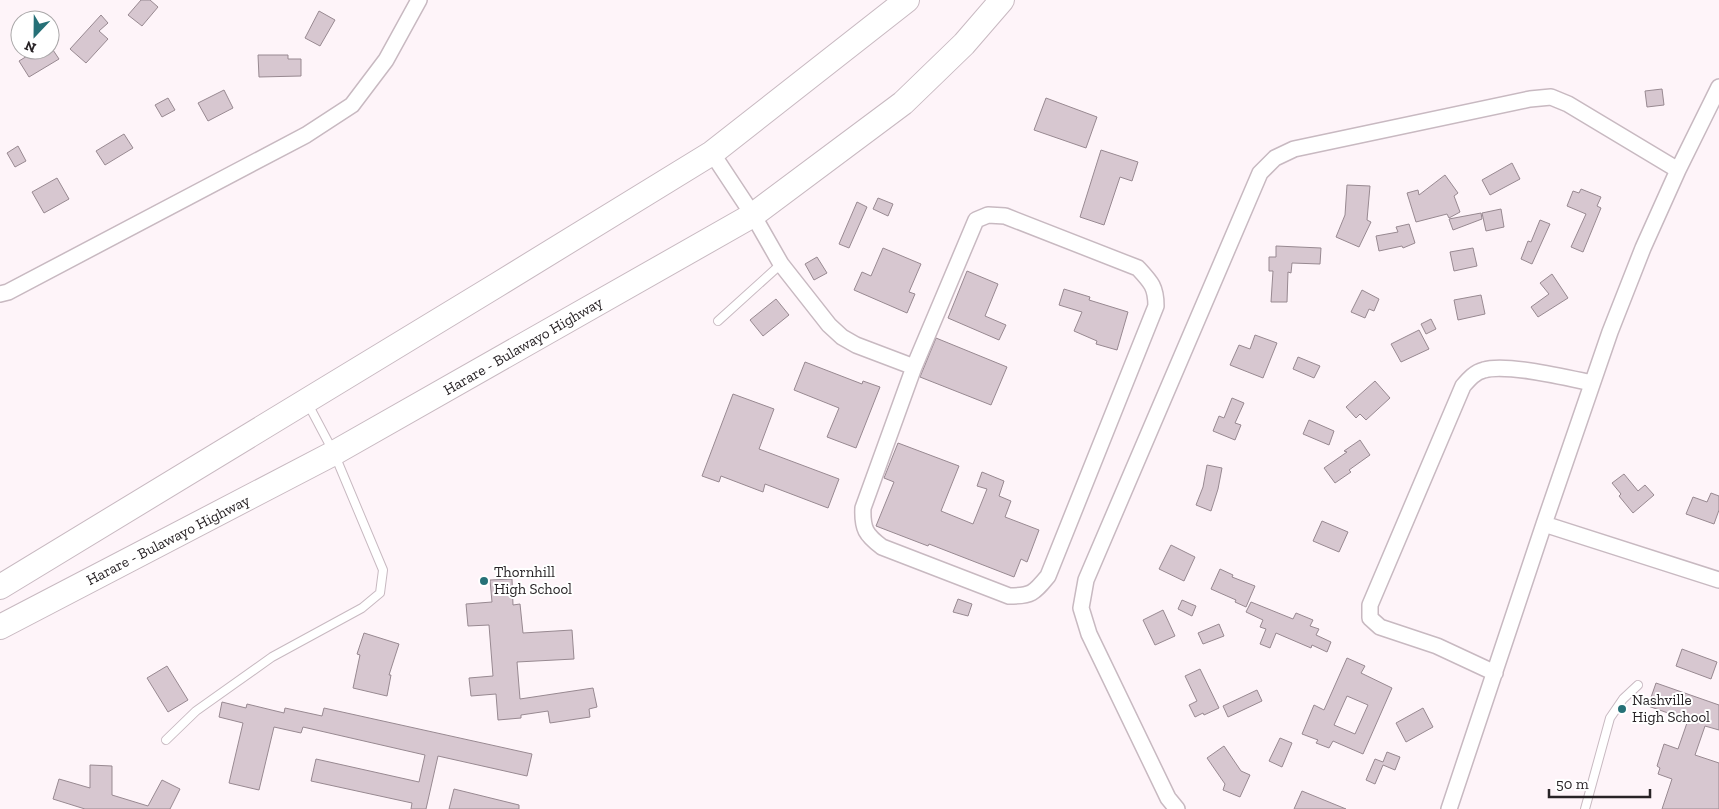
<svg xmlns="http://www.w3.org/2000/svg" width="1719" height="809" viewBox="0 0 1719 809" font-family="'Zilla Slab',serif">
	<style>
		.building { fill: #d7c7d0; stroke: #988991; fill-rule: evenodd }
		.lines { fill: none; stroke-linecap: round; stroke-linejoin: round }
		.service-casing { stroke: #c8b9c1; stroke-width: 10 }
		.minor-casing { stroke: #c8b9c1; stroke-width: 18 }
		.trunk-casing { stroke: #c8b9c1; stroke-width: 26 }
		.service { stroke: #fff; stroke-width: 8 }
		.minor { stroke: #fff; stroke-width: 15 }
		.trunk { stroke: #fff; stroke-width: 24 }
		.poi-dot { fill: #267077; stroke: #fff; stroke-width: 2 }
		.labels { text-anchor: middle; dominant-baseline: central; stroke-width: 4; stroke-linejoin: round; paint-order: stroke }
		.street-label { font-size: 15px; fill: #282326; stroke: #fff }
		.poi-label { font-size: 15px; fill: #282326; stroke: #fff; text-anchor: start }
	</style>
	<rect width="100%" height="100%" fill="#fef4f9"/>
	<path class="building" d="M141,0H150L158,7L142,26L128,15Z
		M319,11L335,20L320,46L305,38Z
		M101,15L108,23L99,31L108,39L86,63L70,49Z
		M37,50H53L59,59L29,77L19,61Z
		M258,55H288V59H301V76L259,77Z
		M1662,89L1664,105L1647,107L1645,91Z
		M224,90L233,108L208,121L198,103Z
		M168,98L175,110L162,117L155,105Z
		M1046,98L1097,117L1086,148L1034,130Z
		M124,134L133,148L105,165L96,151Z
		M18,146L26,161L15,167L7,153Z
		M1101,150L1138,162L1132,181L1120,177L1104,225L1080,217Z
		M1512,163L1520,179L1490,195L1482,180Z
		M1445,175L1458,193L1454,196L1460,212L1449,218L1447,214L1416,222L1407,193L1418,190L1419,195Z
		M57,178L69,199L44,213L32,192Z
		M1347,185L1370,186L1367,220L1371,222L1359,247L1336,237L1345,215Z
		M1581,189L1601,197L1597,206L1601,208L1583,252L1571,247L1586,214L1567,206L1573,191L1579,193Z
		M878,198L893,204L888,216L873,209Z
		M857,202L867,207L849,248L839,244Z
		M1501,209L1504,227L1486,231L1482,213Z
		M1481,213L1482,219L1453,230L1449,219Z
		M1540,220L1550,224L1532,264L1521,259L1528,241L1531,242Z
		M1409,224L1415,243L1403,248L1402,246L1379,251L1376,236L1398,232L1396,227Z
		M1276,246L1321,248L1320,264L1292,263L1291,273L1288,272L1287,302H1271L1273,271H1269V257H1276Z
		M883,248L921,264L909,292L915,294L907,313L854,290L862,272L871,276Z
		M1473,248L1477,266L1454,271L1450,252Z
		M817,257L827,273L814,280L805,264Z
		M967,271L998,284L985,316L1006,325L999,340L948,318Z
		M1552,274L1568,298L1538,317L1531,307L1549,294L1540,283Z
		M1064,289L1090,297L1089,300L1128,312L1117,350L1096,344L1097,341L1074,331L1082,312L1059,305Z
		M1362,290L1379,299L1374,311L1369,309L1365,318L1351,312Z
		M1481,295L1485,314L1458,320L1454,300Z
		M776,299L789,315L763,336L750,320Z
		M1431,319L1436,329L1426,334L1421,324Z
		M1419,330L1429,349L1401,362L1391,344Z
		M1255,335L1277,343L1263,378L1230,365L1239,345L1250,349Z
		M936,338L1007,367L991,405L920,377Z
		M1298,357L1320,366L1314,378L1293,369Z
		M805,362L862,384L863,381L880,387L856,448L827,437L839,408L794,390Z
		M1375,381L1390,398L1366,420L1360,414L1356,418L1346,407Z
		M733,394L774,409L759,449L839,479L828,508L765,484L763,492L721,476L719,482L702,476Z
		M1232,398L1244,403L1235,423L1241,425L1235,440L1213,431L1219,416L1224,418Z
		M1309,420L1334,431L1329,445L1303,434Z
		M1360,440L1370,455L1349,470L1351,472L1335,483L1324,468L1347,452L1344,451Z
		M898,443L959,466L941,511L973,524L987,489L977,486L982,472L1004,481L999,496L1011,501L1005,517L1039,530L1027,562L1021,559L1014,577L929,544L928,546L876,526L894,482L884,478Z
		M1207,465L1222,468L1218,489L1211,511L1196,505L1203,487Z
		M1624,474L1638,491L1645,485L1654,495L1633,513L1619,496L1621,494L1612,483Z
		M1711,493L1719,496V510L1714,524L1686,514L1693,497L1707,502Z
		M1322,521L1348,532L1339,552L1313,541Z
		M1171,545L1195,557L1184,581L1159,569Z
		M1220,569L1233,575L1232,577L1255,586L1246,607L1235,602L1236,600L1211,589Z
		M512,579L513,605L520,604L523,633L572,630L574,659L517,662L520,699L593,688L597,707L589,709L590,717L550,723L548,711L521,715V718L498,720L496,694L471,696L469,678L493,676L489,625L468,626L466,604L492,602L490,580Z
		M958,599L972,604L968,616L953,612Z
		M1182,600L1196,606L1192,616L1178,609Z
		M1251,602L1293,619L1296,613L1313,620L1310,626L1319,629L1316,635L1331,642L1327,652L1312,645L1311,648L1276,633L1270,648L1260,644L1266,629L1260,627L1263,620L1246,612Z
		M1163,610L1175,636L1155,645L1143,620Z
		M1219,624L1224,636L1203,644L1198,633Z
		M364,633L399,644L389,675H391L387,696L353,688L360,655L357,654Z
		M1682,649L1717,662L1711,679L1676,666Z
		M1347,658L1365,666L1361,673L1392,688L1363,754L1333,741L1329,748L1316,743L1318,740L1302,734L1314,705L1324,710ZM1347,696L1368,705L1355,734L1334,725Z
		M167,666L188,700L168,712L147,678Z
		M1200,669L1219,708L1204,715L1203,713L1195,717L1189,705L1197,701L1185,676Z
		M1656,683L1719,705V730L1705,726L1695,755L1719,763V809H1662L1672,779L1658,774L1660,768L1657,766L1664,744L1678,749L1688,720L1648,706Z
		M1257,690L1262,701L1228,717L1223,706Z
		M222,702L246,708L247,704L284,713L285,708L322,716L324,708L532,754L527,776L438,756L426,809H411L412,803L311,781L316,759L419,782L425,755L303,727L301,733L274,727L259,790L229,783L243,723L219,717Z
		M1423,708L1433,727L1406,742L1396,723Z
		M1280,738L1292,743L1282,767L1269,761Z
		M1224,746L1241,771L1250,775L1240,797L1223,790L1225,784L1207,758Z
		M1387,752L1400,757L1395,770L1383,765L1375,784L1366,780L1375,759L1383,762Z
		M90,765L112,766V795L148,806L162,780L180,789L170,809H85L53,799L59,779L90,788Z
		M454,789L519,805V809H449Z
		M1302,791L1346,809H1294Z"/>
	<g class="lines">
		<g class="service-casing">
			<path id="service" d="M718,321L781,264
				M166,740L196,711L272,657L362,608L380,593L383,570L334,453L307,402
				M1585,809L1610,718L1623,699L1638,685"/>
		</g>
		<g class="minor-casing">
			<path id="minor" d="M712,153L753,215L781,264L829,325L842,337L856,345L914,367
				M988,215L1005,216L1138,268C1151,282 1156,287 1156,306L1048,576C1034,593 1032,596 1009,596L882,547C866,535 862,529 863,508L914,367L976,220Z
				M0,294L8,292L306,135L352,105L386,60L419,0
				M1544,524L1719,580
				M1495,673L1437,646L1380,627L1370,618V605L1463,386C1469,379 1475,372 1484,370C1506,363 1568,378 1592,383
				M1177,809L1168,798L1089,634L1081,608L1086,580L1260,173L1275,158L1294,149L1530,99L1551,97L1568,104L1678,170
				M1449,809L1544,524L1610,332L1643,248L1678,170L1719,87"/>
		</g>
		<g class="trunk-casing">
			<path id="trunk" d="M0,587L497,285L712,153L907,0
				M0,627L334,453L753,215L903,103L964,44L1002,0"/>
		</g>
		<use href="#service" class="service"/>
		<use href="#minor" class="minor"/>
		<use href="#trunk" class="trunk"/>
	</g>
	<g class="poi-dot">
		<circle cx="484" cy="581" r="5"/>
		<circle cx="1622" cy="709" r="5"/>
	</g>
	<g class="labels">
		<g class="street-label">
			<text transform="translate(523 346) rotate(-30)">Harare - Bulawayo Highway</text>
			<text transform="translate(168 540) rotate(-27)">Harare - Bulawayo Highway</text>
		</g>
		<g class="poi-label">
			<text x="494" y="572">Thornhill<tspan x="494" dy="17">High School</tspan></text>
			<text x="1632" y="700">Nashville<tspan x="1632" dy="17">High School</tspan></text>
		</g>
	</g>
	<g transform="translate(35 35) rotate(202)"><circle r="24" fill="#ffffff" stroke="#a9a7a8"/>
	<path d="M0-4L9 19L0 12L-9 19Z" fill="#267077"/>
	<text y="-8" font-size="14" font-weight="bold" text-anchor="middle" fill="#282326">N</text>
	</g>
	<path d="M1549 789v8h101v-8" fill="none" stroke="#282326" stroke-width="2.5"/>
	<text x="1556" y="789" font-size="15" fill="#282326" stroke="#ffffff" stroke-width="4" paint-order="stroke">50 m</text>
</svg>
